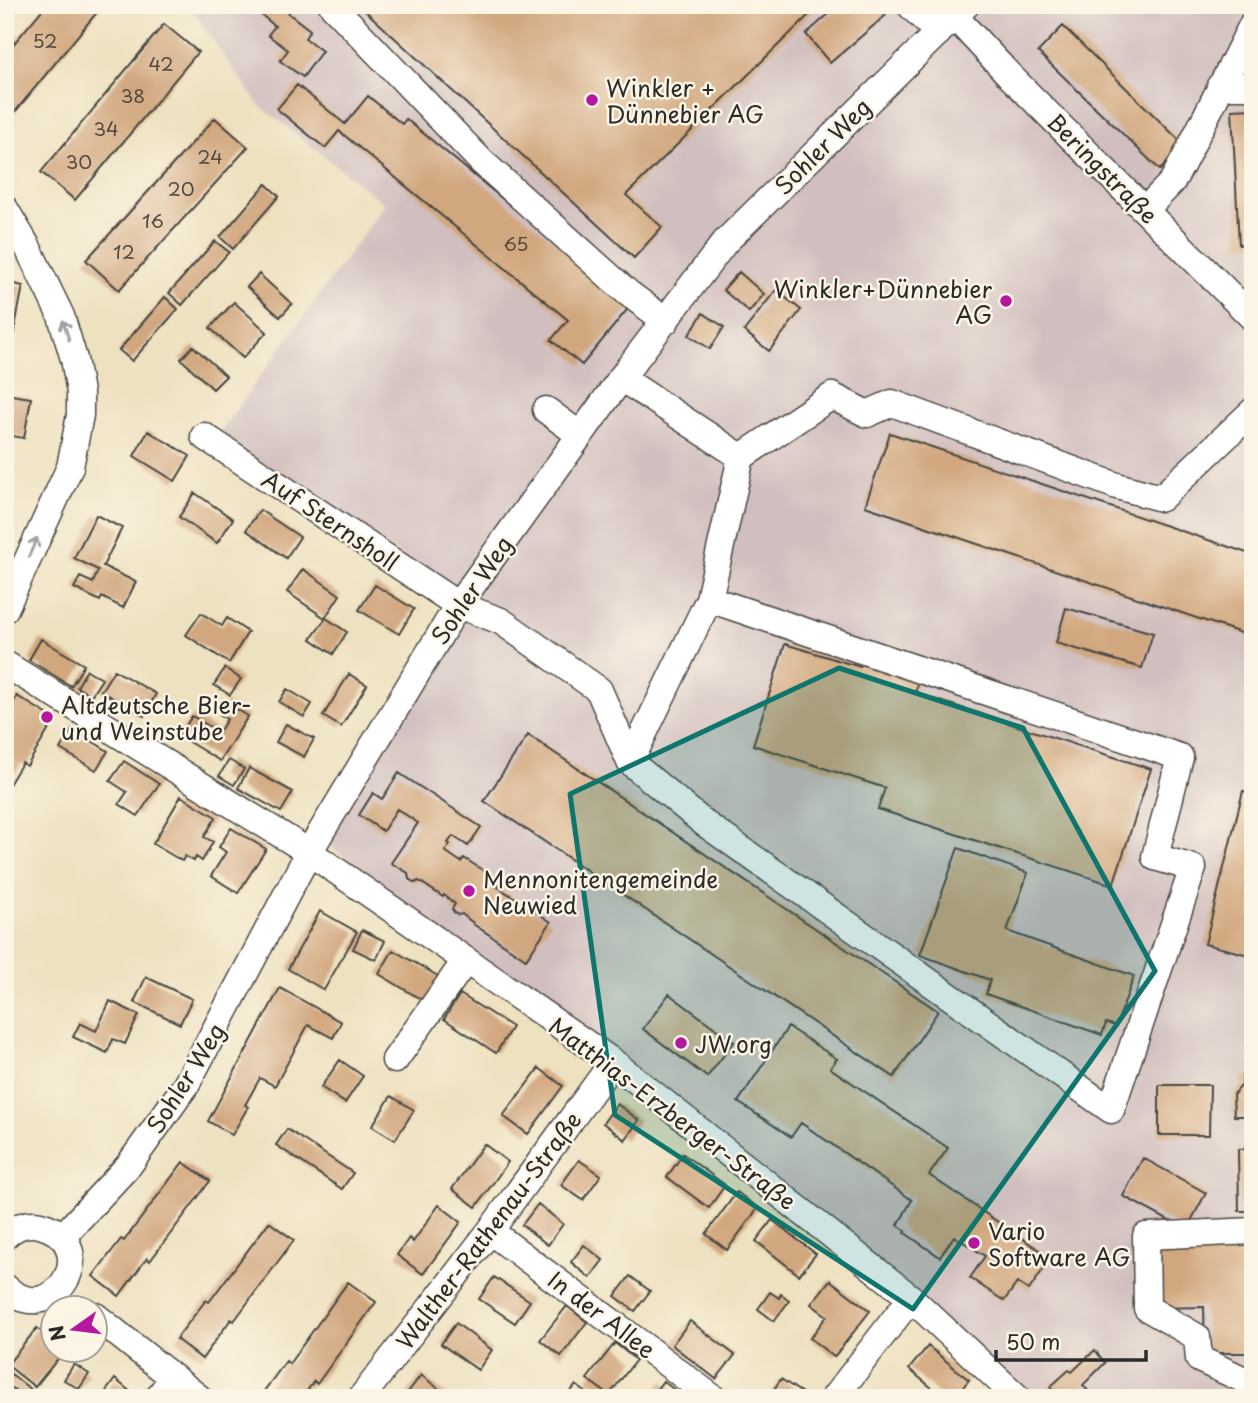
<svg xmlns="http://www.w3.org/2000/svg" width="1258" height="1403" viewBox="0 0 1258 1403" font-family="'Playpen Sans',sans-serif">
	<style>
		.industrial { fill: #d1bfbf }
		.building { fill: #d1a77f }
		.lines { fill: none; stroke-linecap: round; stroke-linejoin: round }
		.minor-casing { stroke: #484641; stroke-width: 29 }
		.minor { stroke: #fff; stroke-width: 26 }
		.oneway { stroke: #a0a0a0 }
		.marked { fill: #0f766e; fill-opacity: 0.2; stroke: #0f766e; stroke-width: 5; stroke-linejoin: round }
		.poi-dot { fill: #b5179e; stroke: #fcf5e5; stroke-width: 2.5 }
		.labels { text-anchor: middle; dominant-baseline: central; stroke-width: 5; stroke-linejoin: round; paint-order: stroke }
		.number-label { font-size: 19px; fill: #544a40 }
		.poi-label { font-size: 23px; fill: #2b2b2b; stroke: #fcf5e5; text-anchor: start }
		.street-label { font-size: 23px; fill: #2b2b2b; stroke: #fcf5e5 }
	</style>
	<rect width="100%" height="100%" fill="#fcf5e5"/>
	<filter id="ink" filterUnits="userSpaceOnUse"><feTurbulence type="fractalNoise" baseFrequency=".0143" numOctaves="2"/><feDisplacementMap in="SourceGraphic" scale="14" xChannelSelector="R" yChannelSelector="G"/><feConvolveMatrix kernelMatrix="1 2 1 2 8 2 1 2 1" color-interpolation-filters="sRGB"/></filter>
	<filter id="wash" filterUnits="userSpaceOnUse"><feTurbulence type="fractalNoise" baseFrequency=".00686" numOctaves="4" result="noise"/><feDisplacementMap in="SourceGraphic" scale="28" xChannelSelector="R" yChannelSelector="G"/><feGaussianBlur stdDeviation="1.57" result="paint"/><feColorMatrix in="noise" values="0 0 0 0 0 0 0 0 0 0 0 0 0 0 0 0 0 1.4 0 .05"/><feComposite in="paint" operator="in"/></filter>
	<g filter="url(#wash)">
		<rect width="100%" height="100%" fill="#eee1c0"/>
		<path class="industrial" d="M188,5H1253V1398H1018L613,1062L319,838L468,600L218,435L385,204L259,105Z"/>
		<g id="blocks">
			<path class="building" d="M46,5H103L15,112L5,104V54Z
				M257,5H294L288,13L310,30L305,38L322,51L303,77L280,61L288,50L268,35L275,26L254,9Z
				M359,5H819L626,195L662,227L634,258Z
				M839,5H878L886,15L830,63L806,34Z
				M164,24L198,52L75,200L41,172Z
				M1063,26L1184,145L1160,170L1038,52Z
				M297,85L345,124L368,96L402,124L406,119L631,305L582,365L551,340L568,320L339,131L325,148L277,109Z
				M1253,109V244L1239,245L1232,110Z
				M215,118L248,147L119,290L86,260Z
				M266,184L279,196L233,249L220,237Z
				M215,241L229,252L182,305L169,293Z
				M739,272L764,294L749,312L723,290Z
				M259,274L292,304L280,317L247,287Z
				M6,282L23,286L7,367H5Z
				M776,290L801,310L769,351L744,331Z
				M165,297L178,309L132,361L119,350Z
				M234,302L267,332L243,358L210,328Z
				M703,313L724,327L710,349L689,335Z
				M193,346L226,376L213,389L181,359Z
				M5,394L31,398L24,438L5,435Z
				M148,431L190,456L175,481L134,456Z
				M890,433L1253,555V637L865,506Z
				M195,493L233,519L217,543L179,517Z
				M260,510L300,537L286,558L246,530Z
				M96,515L122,528L103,566L136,582L123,608L102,597L100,601L74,588L80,577L93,583L98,570L74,558Z
				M303,569L340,595L325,618L287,592Z
				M375,585L414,609L399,634L359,610Z
				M1066,608L1153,633L1142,668L1056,643Z
				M201,613L222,626L227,618L248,632L229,663L186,635Z
				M326,618L347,632L333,654L311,639Z
				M41,639L84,665L71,686L29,660Z
				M785,644L860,667L861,662L919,680L915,693L1151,769L1113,885L878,809L885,788L753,745Z
				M225,668L241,679L230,695L214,685Z
				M87,670L102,679L91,696L77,687Z
				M114,670L156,694L144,716L101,691Z
				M349,674L367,685L341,727L323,716Z
				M287,689L312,704L304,717L279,702Z
				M17,696L55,719L27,766L22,763L5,791V736L15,720L6,715Z
				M226,703L248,716L220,761L179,736L192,716L219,732L227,719L220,715Z
				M286,724L314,739L304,757L276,742Z
				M72,729L108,751L96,770L60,749Z
				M528,735L938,1011L894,1077L484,801Z
				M229,760L244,769L234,785L219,776Z
				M124,761L159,784L138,816L119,804L127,792L110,781Z
				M249,768L293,792L281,812L238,788Z
				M399,773L481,827L468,846L453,836L448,843L450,844L445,851L461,862L464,858L501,882L498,887L551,922L526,959L473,924V923L462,914L458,915L454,912L452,909L455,904L444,895L443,897L419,881L415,883L409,879L408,873L391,863L418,823L397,809L383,831L359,815L373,793L382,799Z
				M1243,791L1253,793V956L1205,944Z
				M181,796L216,817L204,837L213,842L202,861L196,857L194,861L185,856L182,861L153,844Z
				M231,828L266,849L238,893L211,876L226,852L219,847Z
				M958,848L1028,873L1007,931L1134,976L1116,1026L1106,1023L1102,1035L986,994L990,980L920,955Z
				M320,911L357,932L324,990L288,969Z
				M362,930L385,941L376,960L353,949Z
				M393,950L443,979L429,1004L379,974Z
				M146,977L192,999L180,1024L134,1002Z
				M280,988L341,1022L333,1038L308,1025L275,1086L260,1078L245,1105L248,1107L232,1135L208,1121Z
				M460,994L512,1027L496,1053L444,1019Z
				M669,994L734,1042L707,1077L643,1029Z
				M110,1001L139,1015L125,1044L113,1039L107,1053L73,1037L80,1023L96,1031Z
				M788,1027L837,1059L830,1068L948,1148L929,1175L1051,1258L1029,1290L1017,1283L1004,1301L970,1278L985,1256L954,1236L940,1257L905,1233L906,1231L898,1225L912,1200L801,1123L791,1137L738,1102Z
				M340,1060L363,1076L345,1103L321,1087Z
				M539,1068L563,1086L528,1134L503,1116Z
				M1242,1076H1253V1211H1239L1238,1149H1248L1247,1116H1234L1233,1095L1242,1085Z
				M1159,1085H1210L1209,1135H1159Z
				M391,1096L414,1110L395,1140L372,1126Z
				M617,1104L639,1120L625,1140L603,1123Z
				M287,1129L353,1173L342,1189L276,1145Z
				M484,1144L508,1162L476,1207L452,1189Z
				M683,1154L725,1185L709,1208L667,1177Z
				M1143,1158L1206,1193L1186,1230L1123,1196Z
				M579,1160L601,1175L583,1200L561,1185Z
				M183,1162L210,1181L150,1261L147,1258L119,1296L93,1276L121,1239L124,1241Z
				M737,1192L758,1208L727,1250L706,1234Z
				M538,1204L563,1224L548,1245L522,1225Z
				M439,1205L461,1222L423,1274L397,1255L409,1238L413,1242Z
				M772,1220L816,1254L799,1275L756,1241Z
				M269,1222L294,1240L234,1321L231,1319L202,1359L176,1339L206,1300L209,1302Z
				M1253,1243V1353H1205L1204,1307L1156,1308V1244Z
				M584,1245L603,1260L590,1278L571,1262Z
				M630,1276L650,1291L635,1311L615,1296Z
				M494,1277L530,1301L515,1323L479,1299Z
				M830,1280L870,1311L834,1357L810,1338L827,1316L811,1304Z
				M348,1282L376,1302L317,1384L314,1381L302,1398H259L286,1361L289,1364Z
				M770,1292L779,1298L781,1294L789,1301L774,1321L758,1309Z
				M567,1306L587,1322L561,1356L540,1340Z
				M690,1321L735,1355L716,1379L672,1345Z
				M456,1323L492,1350L478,1370L441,1344Z
				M37,1328L52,1340V1350H65L35,1387L7,1365Z
				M615,1343L636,1360L609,1395L587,1379Z
				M928,1346L969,1380L954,1398H944L909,1369Z
				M1095,1350L1105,1363L1083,1385L1094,1398H1059L1050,1387L1069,1370L1072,1372Z
				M74,1364L89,1374L79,1389L64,1380Z
				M11,1374L38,1395L36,1398H15L19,1393L5,1383Z
				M421,1375L439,1389L451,1398H410L406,1395Z
				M115,1379L138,1398H101Z
				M781,1379L805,1395L803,1398H768Z
				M663,1381L685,1398H650Z
				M576,1385L593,1398H566Z"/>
		</g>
	</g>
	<g filter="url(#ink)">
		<use href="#blocks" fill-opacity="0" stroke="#484641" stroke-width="2"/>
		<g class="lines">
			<g class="minor-casing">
				<path id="minor" d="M332,5L481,161L628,293L666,321
					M910,5L938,33
					M955,17L1011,77L1253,318
					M1220,86H1253
					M5,209L27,246L61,316L74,359L80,392V415L70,467L5,609
					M1145,210L1172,182L1183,162L1253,23
					M546,410L580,435
					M204,436L458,605L501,621L599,690L630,762L709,599L741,457L621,378
					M741,457L832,396L867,414L892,403L1117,486L1161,498L1253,411
					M5,664L309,852L613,1062L911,1298L1018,1398
					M630,762L704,823L1111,1110L1193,868L1155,857L1180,757L709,599
					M395,1060L466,960
					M490,1231L713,1398
					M1253,1231L1146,1236L1147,1308L1197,1337L1199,1359L1253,1384
					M5,1236C14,1227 27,1222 40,1225C105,1241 55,1334 5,1287
					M62,1237L129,1165L186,1085L309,852L458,605L627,370L725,242L966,5
					M94,1315L199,1398
					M158,1398L173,1377
					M361,1398L490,1231L613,1062
					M834,1398L911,1298"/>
			</g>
			<use href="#minor" class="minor"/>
		</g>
		<defs><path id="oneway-shaft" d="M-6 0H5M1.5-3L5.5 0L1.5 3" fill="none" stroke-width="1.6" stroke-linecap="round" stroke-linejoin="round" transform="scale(1.75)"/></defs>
		<g class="oneway">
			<use href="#oneway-shaft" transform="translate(66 330) rotate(-107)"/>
			<use href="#oneway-shaft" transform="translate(33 547) rotate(-66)"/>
		</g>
	</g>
	<path class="marked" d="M839,668L1023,728L1155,971L913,1309L615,1115L570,794Z"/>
	<g class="poi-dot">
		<circle cx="592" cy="100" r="7"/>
		<circle cx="1006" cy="301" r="7"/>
		<circle cx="47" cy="717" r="7"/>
		<circle cx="469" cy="891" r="7"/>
		<circle cx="681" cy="1043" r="7"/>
		<circle cx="974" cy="1243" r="7"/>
	</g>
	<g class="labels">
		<g class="number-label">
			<text x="45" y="40">52</text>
			<text x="161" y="63">42</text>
			<text x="133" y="95">38</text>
			<text x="106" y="128">34</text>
			<text x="210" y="156">24</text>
			<text x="79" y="161">30</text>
			<text x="181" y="188">20</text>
			<text x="153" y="220">16</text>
			<text x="516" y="243">65</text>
			<text x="124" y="251">12</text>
		</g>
		<g class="poi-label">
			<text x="606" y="87">Winkler +<tspan x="606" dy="26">Dünnebier AG</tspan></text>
			<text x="992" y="288" text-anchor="end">Winkler+Dünnebier<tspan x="992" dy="26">AG</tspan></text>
			<text x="61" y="704">Altdeutsche Bier-<tspan x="61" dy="26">und Weinstube</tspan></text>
			<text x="483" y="878">Mennonitengemeinde<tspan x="483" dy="26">Neuwied</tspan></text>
			<text x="695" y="1043">JW.org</text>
			<text x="988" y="1230">Vario<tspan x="988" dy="26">Software AG</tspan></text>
		</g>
		<g class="street-label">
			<text transform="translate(822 146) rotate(-45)">Sohler Weg</text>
			<text transform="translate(1103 168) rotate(45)">Beringstraße</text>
			<text transform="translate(331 520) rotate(34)">Auf Sternsholl</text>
			<text transform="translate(471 590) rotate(-56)">Sohler Weg</text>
			<text transform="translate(185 1078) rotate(-58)">Sohler Weg</text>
			<text transform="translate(673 1113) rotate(37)">Matthias-Erzberger-Straße</text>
			<text transform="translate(488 1230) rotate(-53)">Walther-Rathenau-Straße</text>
			<text transform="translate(602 1314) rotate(37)">In der Allee</text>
		</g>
	</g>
	<rect width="1258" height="1403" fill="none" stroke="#fcf5e5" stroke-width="28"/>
	<g transform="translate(74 1329) rotate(256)"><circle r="33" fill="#fcf5e5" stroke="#a8a49b" stroke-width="2"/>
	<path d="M0-5L12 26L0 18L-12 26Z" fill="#b5179e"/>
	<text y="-10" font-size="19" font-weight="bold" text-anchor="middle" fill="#2b2b2b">N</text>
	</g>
	<path d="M996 1350v10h150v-10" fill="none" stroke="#2b2b2b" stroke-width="3.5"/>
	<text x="1006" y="1350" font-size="21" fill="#2b2b2b" stroke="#fcf5e5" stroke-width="5" paint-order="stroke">50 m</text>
</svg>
